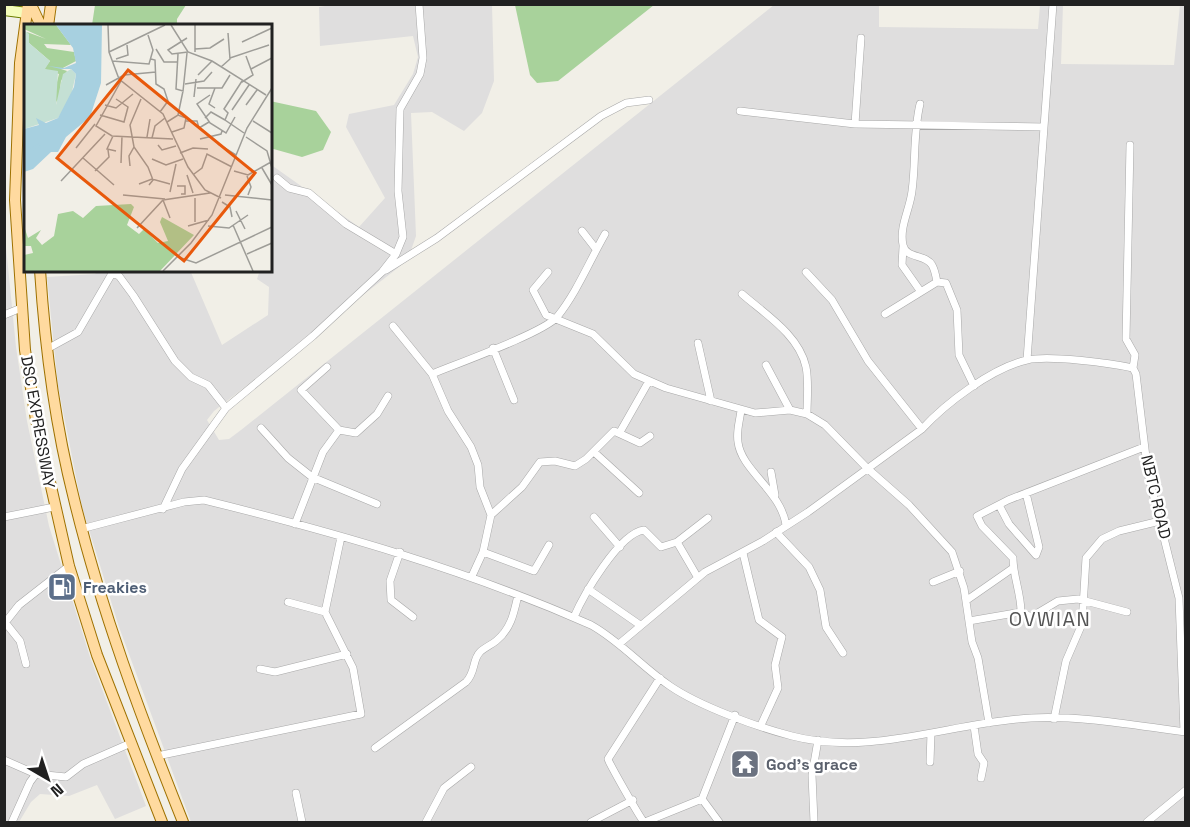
<svg xmlns="http://www.w3.org/2000/svg" width="1190" height="827" viewBox="0 0 1190 827" font-family="'Space Grotesk',sans-serif">
	<style>
		.residential { fill: #dfdede }
		.forest { fill: #a8d29b }
		.lines { fill: none; stroke-linecap: round; stroke-linejoin: round }
		.street-casing { stroke: #a8a8a8; stroke-width: 8 }
		.secondary-casing { stroke: #6b7e01; stroke-width: 12 }
		.primary-casing { stroke: #9e7100; stroke-width: 12 }
		.street { stroke: #fff; stroke-width: 7 }
		.secondary { stroke: #f5fcbb; stroke-width: 10 }
		.primary { stroke: #ffda9f; stroke-width: 10 }
		.labels { text-anchor: middle; dominant-baseline: central; stroke-width: 5; stroke-linejoin: round; paint-order: stroke }
		.street-label { font-size: 16px; fill: #212121; stroke: #fff }
		.service-label { font-size: 16px; font-weight: bold; fill: #4e5e75; stroke: #fff; text-anchor: start }
		.worship-label { font-size: 16px; font-weight: bold; fill: #5b616d; stroke: #fff; text-anchor: start }
		.quarter-label { font-size: 20px; letter-spacing: 1.5px; fill: #545454; stroke: #fff }
		.inset-river { fill: none; stroke: #a7d0e0; stroke-width: 3 }
		.inset-road { fill: none; stroke: #9e9d98; stroke-width: 1.5 }
		.view { fill: #e8590c; fill-opacity: 0.15; stroke: #e8590c; stroke-width: 3 }
		.inset-edge { fill: none; stroke: #212121; stroke-width: 3 }
	</style>
	<rect width="100%" height="100%" fill="#f1efe7"/>
	<path class="residential" d="M337,4L492,5L494,81L482,113L464,131L432,112L411,113L416,236L410,253L399,267L214,411L207,420L219,440L229,439L241,430L774,5H879V27L1038,29L1040,5H1063L1061,64L1174,65L1180,5H1185V822H191L119,627L82,507L58,386L47,277L95,274L99,270H190L222,345L268,315L269,287L257,279L260,270H270V164L359,227L385,198L346,127L349,114L394,105L413,74L418,57L413,36L320,46L319,7Z
		M5,237L16,347L27,421L49,526L90,657L146,806L115,819L97,785L69,796L40,794L31,802L19,822H5Z"/>
	<path class="forest" d="M95,5V4L186,5L177,19V25H75H92Z
		M515,5L516,4L654,5L558,81L537,83L530,75Z
		M270,101L316,111L331,132L323,150L302,157L270,148Z"/>
	<g class="lines">
		<g class="street-casing">
			<path id="street" d="M920,104C913,133 916,162 912,191C910,209 899,227 903,245C906,259 926,254 932,265C935,270 936,277 937,282
				M740,111L855,124L1044,127
				M855,124L861,38
				M1130,145L1126,339L1135,355L1133,368
				M277,178L289,188L309,193L346,224L396,254
				M582,231L596,249
				M903,247L902,265L921,292
				M386,270L437,238L601,116L626,103L649,100
				M548,272L533,290L546,315L593,334L634,374L666,388L755,413L790,410L807,414L825,425L867,468L909,505L952,552L964,588L972,642L978,658L989,723
				M806,272L832,300L868,361L922,429
				M112,273L119,276L133,295L175,361L191,377L208,385L226,408
				M742,294C765,314 799,335 806,367C809,382 807,400 807,414
				M885,314L937,282L946,283L957,310L959,355L974,386
				M4,315L21,308
				M393,326L432,374L448,411L471,447L478,465L480,487L491,515
				M698,343L711,401
				M493,348L514,400
				M47,349L78,332L114,270
				M1027,360L1053,4
				M766,365L790,410
				M327,367L301,390L339,430L356,433L377,414L388,396
				M432,374C456,364 543,333 557,317C577,292 589,262 605,234
				M741,410C740,420 736,431 738,442C741,470 781,491 786,525
				M261,428L288,458L312,477L377,504
				M620,432L649,381
				M594,452L639,493
				M771,472L775,495
				M999,505L1009,524L1036,555L1039,547L1026,493
				M163,509L182,469L226,408L313,336L382,272L396,254L403,237L398,191L400,109L420,74L423,58L419,4
				M4,517L54,507
				M594,517L620,547
				M295,524L323,452L339,430
				M81,529L184,502L204,500C337,533 464,569 591,625C620,641 642,667 670,686C699,706 757,727 792,736C872,757 952,722 1031,718C1079,715 1138,726 1186,732
				M776,532L809,567L820,590L826,627L843,653
				M400,552L390,581L391,600L413,617
				M483,552L534,571L549,545
				M743,553L759,620L782,637L775,665L778,688L761,725
				M472,576L483,552L491,515L522,487L540,462L555,461L575,466L586,459L614,431L640,443L650,436
				M698,578L677,542L708,518
				M933,582L960,571
				M588,589L640,625
				M967,600L1013,568
				M288,602L325,612
				M1127,612L1078,599L1058,601L1031,617L1021,612C1021,593 1013,576 1013,558L982,526L977,516L1008,500L1144,447
				M574,617C583,596 619,533 644,530L661,547L677,542
				M4,621L20,641L26,664
				M969,621L1021,612
				M4,624L19,605L69,566
				M619,644L705,572L763,541L808,512L922,429C946,403 992,368 1027,360C1049,355 1110,363 1133,368L1136,374L1148,474L1179,598L1184,732
				M260,669L275,672L347,654
				M1054,719L1066,661L1082,624L1086,558L1102,539L1119,531L1160,521
				M974,726L978,754L984,763L981,778
				M375,748L466,682C476,672 472,660 480,652C484,648 491,645 496,641C511,629 514,613 518,595
				M157,756L361,714L353,668L325,612L341,537
				M4,760L36,774
				M930,762L931,733
				M296,793L302,822
				M702,799L719,822
				M12,822L30,782L36,774L66,777L83,764L131,743
				M426,822L444,788L471,767
				M591,822L633,800
				M644,822C640,818 609,763 608,759L660,678
				M645,822L702,799L735,715
				M814,822L812,775L818,740
				M1147,822L1186,790"/>
		</g>
		<g class="secondary-casing">
			<path id="secondary" d="M4,10L27,13"/>
		</g>
		<g class="primary-casing">
			<path id="primary" d="M28,4L20,63L15,200L25,350L36,420L69,566L97,655L162,822
				M28,5L33,9L41,26
				M48,26L51,4
				M40,270C45,347 55,424 74,499C101,610 141,717 183,822"/>
		</g>
		<use href="#street" class="street"/>
		<use href="#secondary" class="secondary"/>
		<use href="#primary" class="primary"/>
	</g>
	<defs>
		<g id="fuel-square" transform="scale(1.5)"><rect x="-9" y="-9" width="18" height="18" rx="4" fill="#5c6f8a" stroke="#fff"/><path d="M-5.5-6h7V0h2V4h1.3V-2.5L3-4.5l.8-.8L6-3V5H2.5V1h-1V6h-7ZM-4.2-4.7v3.2H.2V-4.7Z" fill="#fff"/></g>
		<g id="temple-square" transform="scale(1.5)"><rect x="-9" y="-9" width="18" height="18" rx="4" fill="#6b7280" stroke="#fff"/><path d="M0-6L5-2H3V0L6.5 2.5H4V6H1.5V3h-3V6H-4V2.5H-6.5L-3 0V-2H-5Z" fill="#fff"/></g>
	</defs>
	<g fill-rule="evenodd">
		<use href="#fuel-square" x="62" y="587"/>
		<use href="#temple-square" x="745" y="764"/>
	</g>
	<g class="labels">
		<g class="street-label">
			<text transform="translate(38 422) rotate(80)">DSC EXPRESSWAY</text>
			<text transform="translate(1156 497) rotate(77)">NBTC ROAD</text>
		</g>
		<g class="service-label">
			<text x="83" y="587">Freakies</text>
		</g>
		<g class="worship-label">
			<text x="766" y="764">God's grace</text>
		</g>
		<g class="quarter-label">
			<text x="1050" y="619">OVWIAN</text>
		</g>
	</g>
	<g transform="translate(24 24)">
		<rect width="248" height="248" fill="#f1efe7"/>
		<path d="M0,1H32L47,21L20,20L23,24L50,28L52,37L37,45L43,47L37,57L34,82L30,70L35,50L20,45L26,37L5,19L3,8L22,15L0,5ZM107,180L110,183L103,201L115,210L120,205L134,219L144,217L136,198L138,193L170,211L136,247H0V231L9,229L7,222H0V202L4,214L17,206L12,214L18,221L30,212L34,190L49,187L59,194L72,182Z" fill="#a8d29b"/>
		<path d="M0,6L5,10V19L26,37L21,45L34,47L32,81L39,50L47,45L52,50L46,76L34,94L0,105Z" fill="#c4e0d4"/>
		<path d="M32,1H78L77,59L66,93L42,113L34,128H27L9,145L0,148V105L15,101L12,94L22,99L34,94L50,63L52,50L47,45H37L24,42L18,47L24,42L40,44L52,39L49,24Z" fill="#a7d0e0"/>
		<path class="inset-river" d="M0,131L16,120"/>
		<path class="inset-road" d="M84,1L85,28L95,55L139,90L164,143L181,166L197,174M147,1L164,28L188,37L242,71M163,14L144,26L148,30L164,28M218,18L248,4M132,25L140,38H154M171,25L186,24L200,15M85,28L141,1M171,28V1M154,30L152,65L159,67L163,29M206,34L245,21M92,35L104,31L103,21M127,35L131,36L132,60L140,65L144,77L136,88M88,37L125,40L129,26L124,11M197,43L206,35L204,9M227,45L248,34M174,51L188,37M97,57L72,102L88,112L149,115M218,57L200,85L204,89L201,96L220,109M218,58L229,51L222,32M161,60L180,57L188,48M82,61L100,51L132,48M173,64H198L206,51M191,64L185,80L191,84M186,71L173,80L186,99L202,109L211,93M170,73L172,55M117,75L106,101L110,123L124,143L129,156L125,161M81,81L92,84L109,70M222,81L233,66M208,86L225,61M76,91L100,98L104,83L92,75M154,91L159,67M181,94L187,88L201,96M161,97H173L175,104L185,98M229,97L248,109M143,98L154,91L162,94L160,104L148,108M89,112L83,125L92,127M123,113L126,95M222,113L243,127L248,144M128,114L131,102L141,94M176,115L197,110L198,107M194,120L212,131M134,121L138,126L152,122M52,124L71,100M156,129L169,124L184,125M59,134L90,161M128,135L142,141L159,135M97,139L98,112M106,142L105,132L110,123M238,144L248,161M71,147L85,133L84,126M210,147L224,151L247,138M170,150L178,144L183,130L208,143M163,151L169,169M223,152L227,163L224,171M37,157L81,110M115,160L128,155L146,160M153,162H161V170H157M146,168L152,140M99,171L141,175M201,171L248,176M171,174V198M139,176L146,194M198,178L206,183L208,193M212,187L221,205M209,201L229,247M164,202L185,196M184,202L205,204L224,191M113,204L139,176L186,169M223,230L248,219M157,234L172,239L248,203M139,247L167,219L188,191L223,104L248,64"/>
		<path class="view" d="M104,46L231,149L160,237L33,134Z"/>
		<rect width="248" height="248" class="inset-edge"/>
	</g>
	<rect width="1190" height="827" fill="none" stroke="#212121" stroke-width="12"/>
	<g transform="translate(48 779) rotate(141)" stroke="#ffffff" stroke-width="4.5" paint-order="stroke">
	<path d="M0-4.5L10 22L0 15L-10 22Z" fill="#212121"/>
	<text y="-9" font-size="16" font-weight="bold" text-anchor="middle" fill="#212121">N</text>
	</g>
</svg>
